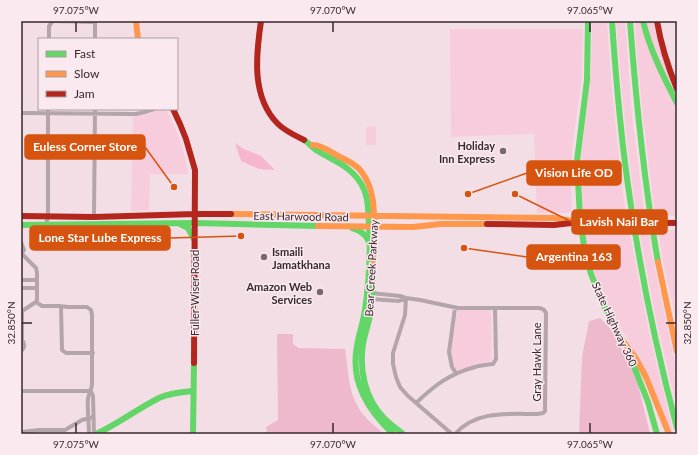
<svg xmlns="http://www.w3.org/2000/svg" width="698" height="455" viewBox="0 0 698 455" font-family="Lato,sans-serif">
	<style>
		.green { fill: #f7cddd }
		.forest { fill: #eeb8cd }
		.water { fill: #f6b6cf }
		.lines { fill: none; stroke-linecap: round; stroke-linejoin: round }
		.street { stroke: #b4a5aa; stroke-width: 4 }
		.fast { stroke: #63d668; stroke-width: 6 }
		.slow { stroke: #ff974d; stroke-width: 6 }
		.jam { stroke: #b3261e; stroke-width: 6 }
		.ticks { fill: none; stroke: #38292e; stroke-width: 1.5 }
		.poi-dot { fill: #79686e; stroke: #faeaef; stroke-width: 1.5 }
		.labels { text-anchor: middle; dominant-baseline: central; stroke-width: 3; stroke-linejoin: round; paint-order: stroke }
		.poi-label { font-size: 11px; font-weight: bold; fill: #38292e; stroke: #faeaef; text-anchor: end }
		.street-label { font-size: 11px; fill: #38292e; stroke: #faeaef }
		.leader { fill: none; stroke: #d6540f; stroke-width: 1.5 }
		.callout-dot { fill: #d6540f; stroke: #faeaef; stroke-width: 1.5 }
		.callout { fill: #d6540f; stroke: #d6540f; stroke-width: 1.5 }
		.callout-label { font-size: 12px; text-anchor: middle; font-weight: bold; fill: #fff }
		.neatline { fill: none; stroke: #38292e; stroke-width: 1.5 }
		.ticks-label { font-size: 10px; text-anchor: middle; fill: #38292e }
	</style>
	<rect width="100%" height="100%" fill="#f3dee6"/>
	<path class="green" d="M592,21H607C611,86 618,151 626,215H610L609,216H586L583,214L581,181V158L591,69Z
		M616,21H625L632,116L645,216H637C627,151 621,86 616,21Z
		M635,21H642L677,107V217H674V216H655L643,118L636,44Z
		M645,21H655L670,81H669L662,70Z
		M450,29H583L582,76L572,151L571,174L572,208L570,212L564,213H537L534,134L451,137Z
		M160,109H166C177,130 185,150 188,174H150L149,210L131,211L133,117L148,114Z
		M376,126V145H366V127Z
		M584,228H609V229H629L649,332L673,431L670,432L636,353L619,326L603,296L594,275L587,249Z
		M649,229L651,250L677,372L674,373L677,384V396L674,397L656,319L639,230Z
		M674,229H677V324L663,262L658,230H673Z
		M459,309L491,310L492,361L457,370L455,368L450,352L457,311Z"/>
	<path class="forest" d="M600,318L613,331L637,380L650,434H579L582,357L589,321Z
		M277,334H293V344L299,348L345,349C348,368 348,390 358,407C363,417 376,427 384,434H267L266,427L278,420Z"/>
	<path class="water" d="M235,143L242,148L261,156L275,170L259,169L241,161Z"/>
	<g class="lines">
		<path class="street" d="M55,21L95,22
			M49,39V26L53,21
			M95,39V21
			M23,113L136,114L145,112L154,109
			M94,217L95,109
			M46,225L48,216V109
			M21,242L24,250L21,254
			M22,254L36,268L37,273V300L36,302L22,311
			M21,279L22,280H37
			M21,289L22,288H37
			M371,293L400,296L406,298L420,300L458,308H539C543,309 544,309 546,313L545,407V411L543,413L537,414C509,414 476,410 455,434
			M406,298L405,315L393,353V364L396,377L400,387L408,396L452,434
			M371,299L399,301L406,298
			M36,302L42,306H59L68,307H87L91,310L92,315V385C91,390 89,394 88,398C87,410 89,422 89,434
			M61,307L62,350L66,353H93
			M455,308L449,352L452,367L456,373
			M21,311H22V340C25,343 25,348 21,351
			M21,391H91
			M91,391L93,396L94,434
			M416,403C435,385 449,374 475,367C481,365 487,365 493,364L496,359L495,308
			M21,432L39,430H65L82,420L93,417"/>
		<path class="fast" d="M588,21L587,80L577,161L580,218L585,253L591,274L603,304L624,344
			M612,21C616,81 621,140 630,199C641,276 657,352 677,428
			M630,21C636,102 644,182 658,262
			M643,21C650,50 663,76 677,103
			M304,140C309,143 312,147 316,150C332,160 349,165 360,182C369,195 368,210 369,225C371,254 369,282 365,310C363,323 359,334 357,346C350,382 368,410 393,434
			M180,224L188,228L194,239
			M21,225L195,223L318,226
			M352,228C359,230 365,233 368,240
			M373,274C372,286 373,299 371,311C369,322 365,333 363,344C359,370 365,399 384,418C390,424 397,429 403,434
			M629,354L648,402L657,434
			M96,434C118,424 137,409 159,398C170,393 182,392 193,391
			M193,434L194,363"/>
		<path class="slow" d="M136,21L138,39
			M313,145C322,145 331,152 338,156C346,160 356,164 361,171C376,190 374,214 374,237C373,249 373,262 373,274
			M231,214L554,218L573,221
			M318,226L413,227L441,224H487
			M658,262L677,352
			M623,341L635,357L646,377L669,434"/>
		<path class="jam" d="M261,21C256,55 251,97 278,124C285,131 296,136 304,140
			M657,21C661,45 668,67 677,89
			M173,109L180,124L186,139L195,170L194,363
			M21,216L94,217L195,214H231
			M487,224L554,225L580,222L677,223"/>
	</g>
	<path class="ticks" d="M76,22V32M333,22V32M590,22V32M22,323H32M666,323H676M76,423V433M333,423V433M590,423V433"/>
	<g class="poi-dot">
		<circle cx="503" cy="151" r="4"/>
		<circle cx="264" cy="257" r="4"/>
		<circle cx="320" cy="292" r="4"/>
	</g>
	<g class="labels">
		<g class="poi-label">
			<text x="495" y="145">Holiday<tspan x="495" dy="13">Inn Express</tspan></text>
			<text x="272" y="251" text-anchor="start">Ismaili<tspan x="272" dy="13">Jamatkhana</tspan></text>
			<text x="312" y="286">Amazon Web<tspan x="312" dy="13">Services</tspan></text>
		</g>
		<g class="street-label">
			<text transform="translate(301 216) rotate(1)">East Harwood Road</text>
			<text transform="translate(371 268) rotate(-87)">Bear Creek Parkway</text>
			<text transform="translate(194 293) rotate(-90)">Fuller-Wiser Road</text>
			<text transform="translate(615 324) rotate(65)">State Highway 360</text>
			<text transform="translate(536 362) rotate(-90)">Gray Hawk Lane</text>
		</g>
	</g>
	<path class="leader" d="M174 187L145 147M468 194L527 173M515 194L572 222M241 236L170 238M464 248L527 257"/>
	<g class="callout-dot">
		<circle cx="174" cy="187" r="4"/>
		<circle cx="468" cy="194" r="4"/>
		<circle cx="515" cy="194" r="4"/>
		<circle cx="241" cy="236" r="4"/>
		<circle cx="464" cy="248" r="4"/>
	</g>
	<g class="callout">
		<rect x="25" y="135" width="120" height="24" rx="4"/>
		<rect x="527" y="161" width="94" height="24" rx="4"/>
		<rect x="572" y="210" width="95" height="24" rx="4"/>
		<rect x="30" y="226" width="140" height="24" rx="4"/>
		<rect x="527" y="245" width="93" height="24" rx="4"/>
	</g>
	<g class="callout-label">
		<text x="85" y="151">Euless Corner Store</text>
		<text x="574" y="177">Vision Life OD</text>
		<text x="619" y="226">Lavish Nail Bar</text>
		<text x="100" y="242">Lone Star Lube Express</text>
		<text x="574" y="261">Argentina 163</text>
	</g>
	<rect width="698" height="455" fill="none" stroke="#faeaef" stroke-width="44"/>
	<rect x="38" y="38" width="140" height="72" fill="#faeaef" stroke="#ac9da2"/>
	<rect x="46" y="51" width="20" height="6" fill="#63d668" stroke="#ac9da2"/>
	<text x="74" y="58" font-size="12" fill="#38292e">Fast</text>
	<rect x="46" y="71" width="20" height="6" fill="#ff974d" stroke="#ac9da2"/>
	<text x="74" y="78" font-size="12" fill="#38292e">Slow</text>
	<rect x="46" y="91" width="20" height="6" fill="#b3261e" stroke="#ac9da2"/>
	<text x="74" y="98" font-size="12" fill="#38292e">Jam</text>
	<rect x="22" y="22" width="654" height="411" class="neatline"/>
	<g class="ticks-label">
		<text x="76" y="14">97.075°W</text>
		<text x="333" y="14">97.070°W</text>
		<text x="590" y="14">97.065°W</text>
		<text transform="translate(11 323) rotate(-90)" y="4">32.850°N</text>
		<text transform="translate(687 323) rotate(-90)" y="4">32.850°N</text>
		<text x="76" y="448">97.075°W</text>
		<text x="333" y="448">97.070°W</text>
		<text x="590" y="448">97.065°W</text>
	</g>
</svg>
